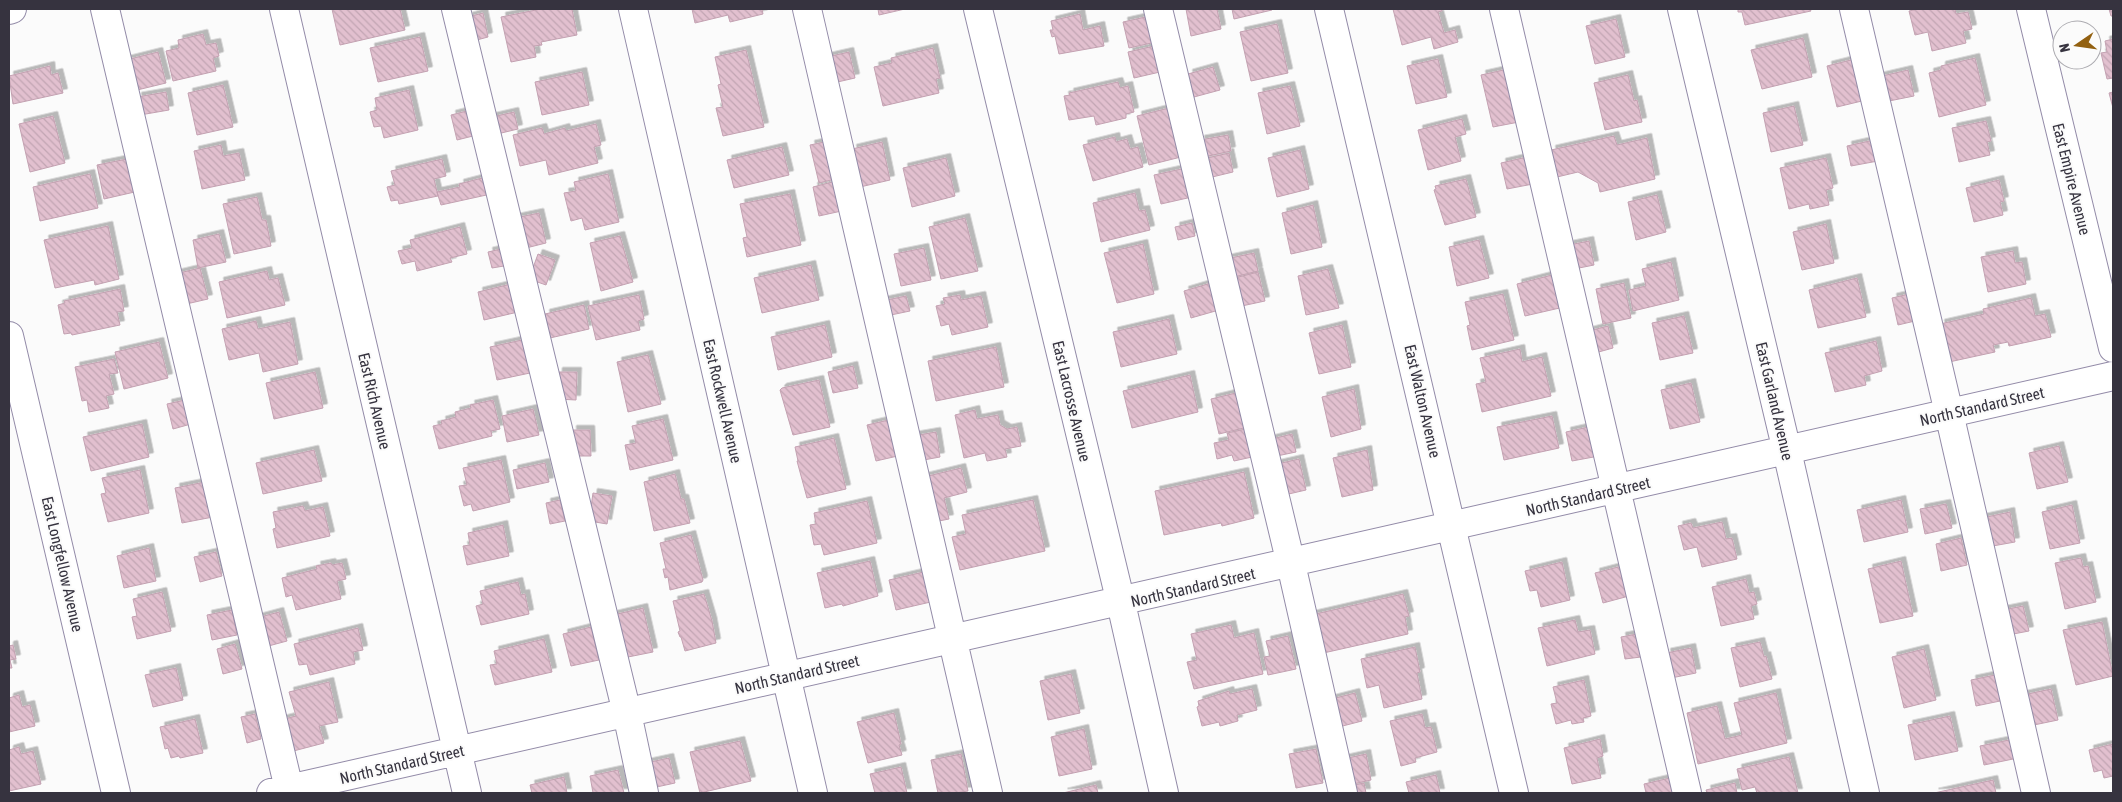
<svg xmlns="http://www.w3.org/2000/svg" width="2122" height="802" viewBox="0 0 2122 802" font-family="'Asap Condensed',sans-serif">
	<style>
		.building { fill: url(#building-back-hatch); stroke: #c3a1b1; filter: url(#shadow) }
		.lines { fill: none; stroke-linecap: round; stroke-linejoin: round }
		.minor-casing { stroke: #938ba8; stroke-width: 30 }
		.minor { stroke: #fff; stroke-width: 28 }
		.labels { text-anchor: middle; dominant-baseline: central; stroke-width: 4; stroke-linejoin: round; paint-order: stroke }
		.street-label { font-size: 16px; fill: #36333f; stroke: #fbfbfb }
	</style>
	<defs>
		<pattern id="building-back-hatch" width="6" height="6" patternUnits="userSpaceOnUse" patternTransform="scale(1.25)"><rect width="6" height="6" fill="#e2c0cf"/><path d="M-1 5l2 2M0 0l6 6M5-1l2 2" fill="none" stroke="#c2a5b3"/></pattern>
		<filter id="shadow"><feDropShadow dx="4.5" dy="-4.5" stdDeviation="0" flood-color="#0004"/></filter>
	</defs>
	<rect width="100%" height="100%" fill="#fbfbfb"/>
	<path class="building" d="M332,9H400L405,30L340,45Z
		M541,9H572L577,35L541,42L542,45L534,46L536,57L511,62L501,17Z
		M692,9H762L763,14L730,22L728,15L695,23Z
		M878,9H905L879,15Z
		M1186,9H1217L1221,29L1191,36Z
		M1232,9H1272V10L1234,19Z
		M1393,9H1442V11L1438,12L1444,33L1455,30L1458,42L1434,49L1431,37L1402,45Z
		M1738,9H1810L1811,11L1745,25L1742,12H1738Z
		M1918,9H1955L1956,14L1968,12L1972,29L1963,31L1966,43L1932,51L1928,32L1915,35L1909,11Z
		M2109,9H2113V16H2111Z
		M483,13L488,37L473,41L468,17Z
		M1080,14L1083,30L1100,26L1104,46L1059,54L1055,36L1052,37L1050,30H1053L1051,21Z
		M1150,16L1156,42L1129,48L1123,22Z
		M1616,19L1625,57L1595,64L1586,26Z
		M1277,24L1288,73L1251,81L1240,32Z
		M203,34L206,45L216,43L219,56L213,58L216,71L173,81L166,51L179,48L178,40Z
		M420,37L428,71L378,82L370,48Z
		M1803,38L1812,77L1762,89L1751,50Z
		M2113,39V78L2107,79L2101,53L2107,52L2105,41Z
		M1154,46L1160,72L1134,78L1128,52Z
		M933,48L940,78L936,79L939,93L883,106L874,67L892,63L891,58Z
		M746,50L764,127L723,136L716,108L723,107L718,85L721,84L715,57Z
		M158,52L166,83L133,91L126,60Z
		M849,52L855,78L833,83L827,57Z
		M1975,58L1986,105L1939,117L1929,73L1941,70V66Z
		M1438,59L1447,97L1416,104L1407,66Z
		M1855,59L1866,100L1837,107L1827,66Z
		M50,66L51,75L58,73L63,93L13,104L9,76Z
		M1213,67L1220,90L1194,97L1188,74Z
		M1508,69L1519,122L1493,127L1481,75Z
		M1908,70L1914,96L1884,102L1878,77Z
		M582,72L589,105L542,115L535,82Z
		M1628,75L1634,101L1637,100L1642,122L1605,130L1594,83Z
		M1118,82L1120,88L1128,86L1134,112L1126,114V118L1096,125L1094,116L1069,120L1064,96L1070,95L1069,93Z
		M223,85L233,127L197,135L188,93Z
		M1290,86L1300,126L1267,134L1258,93Z
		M409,90L418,130L384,138L381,126L374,127L370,112L377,110L375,98Z
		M166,92L169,110L140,115L137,97Z
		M2113,92V108L2109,93Z
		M1794,106L1803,145L1771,152L1763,113Z
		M1169,108L1181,157L1149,165L1137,116Z
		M471,110L477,135L457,140L451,115Z
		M514,112L518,129L493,135L488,118Z
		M53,116L65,163L30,172L19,124Z
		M1462,119L1466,134L1455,137L1461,161L1428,170L1418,130Z
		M1986,121L1991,141L1987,142L1990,155L1959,162L1952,128Z
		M596,124L601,145L594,147L598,163L549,175L546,160L520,166L513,135L542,128L544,134L565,128L566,131Z
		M1228,135L1231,151L1204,157L1200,140Z
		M1614,136L1617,145L1647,138L1655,179L1600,192L1598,183L1578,172L1557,177L1551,150Z
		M1115,137L1116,142L1127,139L1130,149L1138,147L1143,167L1093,181L1083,145Z
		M1874,140L1878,161L1851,166L1847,146Z
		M829,141L839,178L819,183L810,145Z
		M882,142L890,180L860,187L852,149Z
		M221,145L223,156L239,153L245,180L202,189L194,151Z
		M782,147L789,175L734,188L727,160Z
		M1300,150L1309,189L1277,197L1268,158Z
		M1229,153L1233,172L1208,178L1203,159Z
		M1527,157L1533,184L1507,189L1501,163Z
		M132,158L139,191L104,199L97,165Z
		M946,158L955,196L912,207L903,168Z
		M1826,158L1833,188L1826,190L1829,205L1810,209L1809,204L1789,209L1780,168Z
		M442,159L446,176L434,179L438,196L399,204L398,200L391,201L387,187L395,185L391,171Z
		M1186,168L1192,197L1161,204L1154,175Z
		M90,174L98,208L40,221L33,187Z
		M608,174L619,222L585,230L582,218L571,221L564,193L576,191L574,182Z
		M486,177L491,194L441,205L437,192L460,187L459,184Z
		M1466,179L1476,217L1445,225L1434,190L1436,189L1435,186Z
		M840,180L846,210L819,216L813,187Z
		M1999,180L2004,201L2000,202L2003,215L1974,222L1966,188Z
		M1135,193L1139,211L1145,210L1150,230L1101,242L1093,203Z
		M790,194L801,245L747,257L743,238L747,237L740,204Z
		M1657,195L1666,232L1636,240L1628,202Z
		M257,197L262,220H266L271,246L234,254L223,204Z
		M1313,205L1322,247L1291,254L1282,213Z
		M539,213L546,243L522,249L515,218Z
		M965,218L978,271L941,279L929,227Z
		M1192,223L1195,236L1178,240L1175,227Z
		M1826,224L1834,263L1802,270L1793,232Z
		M108,226L119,279L95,285L94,280L55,288L44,240Z
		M460,227L467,254L450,258L452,262L417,271L415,261L402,264L398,251L412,248L410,240Z
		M219,234L226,262L198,268L193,240Z
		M620,236L633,282L601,291L590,243Z
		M1479,240L1489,278L1457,286L1449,247Z
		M1589,241L1594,265L1574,269L1569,245Z
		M1143,244L1154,294L1117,303L1104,253Z
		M924,248L931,280L901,286L894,254Z
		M501,249L504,266L492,268L488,252Z
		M2013,251L2015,263L2022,262L2026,284L1988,292L1981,257Z
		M1254,253L1258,271L1230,278L1226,259Z
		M538,254L555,260L546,285L529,279Z
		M1671,262L1679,300L1633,311L1629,290L1646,286L1642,269Z
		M811,265L819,300L762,313L754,278Z
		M200,268L208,299L182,305L175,274Z
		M1328,269L1339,308L1306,315L1298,276Z
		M267,271L269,280L278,278L285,305L227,318L219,282Z
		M1258,272L1265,301L1237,307L1231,279Z
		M1556,274L1564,307L1525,316L1517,284Z
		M1857,278L1866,317L1818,328L1809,290Z
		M1211,283L1219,310L1191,318L1184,291Z
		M1624,283L1631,318L1603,324L1596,289Z
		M511,284L518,312L484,320L478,292Z
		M120,289L124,311L117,312L120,325L72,335L71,333L64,334L58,305L65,303L64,301Z
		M1503,294L1514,340L1472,350L1467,326L1470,325L1465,302Z
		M1909,294L1915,321L1898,325L1892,298Z
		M639,295L644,319L638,321L640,330L596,340L588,306Z
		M960,295L961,300L981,296L988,327L952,335L949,324L941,326L936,306L945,304L943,298Z
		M906,296L910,311L886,316L882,301Z
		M2031,298L2035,316L2045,314L2051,337L2009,346L2008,342L1993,345L1995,352L1949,362L1940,324L1984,314L1983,309Z
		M584,305L589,329L550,338L545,314Z
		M1684,316L1693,353L1660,360L1652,323Z
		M1169,319L1177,354L1121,367L1113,332Z
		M256,321L258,329L290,322L298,364L263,372L259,353L229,360L222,329Z
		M825,325L832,357L778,370L771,337Z
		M1342,325L1351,367L1319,374L1309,333Z
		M1608,326L1613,348L1595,353L1589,331Z
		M522,340L530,373L497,380L490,347Z
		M1876,341L1882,371L1864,376L1866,385L1835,392L1825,353Z
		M159,342L168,378L124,389L115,352Z
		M996,347L1004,387L936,401L928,361Z
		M1520,349L1522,362L1542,357L1551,396L1482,412L1476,384L1486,382L1480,358Z
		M648,355L661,404L628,412L617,362Z
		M114,359L118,373L109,374L114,394L106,396L109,408L89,412L87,400L82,401L75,367Z
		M853,366L858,388L833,393L828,372Z
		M315,372L323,408L274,419L266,383Z
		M558,372H577L576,400L557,399Z
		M1190,375L1198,412L1132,428L1123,391Z
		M819,380L830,427L793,435L780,390L782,388Z
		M1691,383L1700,422L1670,429L1661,390Z
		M1354,389L1361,429L1331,437L1322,397Z
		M1240,392L1248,427L1219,434L1211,399Z
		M185,400L191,424L173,429L167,404Z
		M493,400L500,429L491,431L492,436L439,449L433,426L442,424L441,421L456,417L455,412L471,408L470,405Z
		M533,409L539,435L507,442L502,416Z
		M975,410L977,419L998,415L1000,425L1007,429L1017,427L1021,446L1005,449L1007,457L987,461L985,453L964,458L955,415Z
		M1552,416L1559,448L1504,460L1497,427Z
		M663,419L673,460L630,470L625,445L636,443L632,426Z
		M893,419L902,455L876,461L867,425Z
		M142,424L149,457L91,471L83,437Z
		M1593,426L1599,456L1572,461L1566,432Z
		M1246,429L1252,457L1234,461L1232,455L1217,459L1214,443L1229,440L1227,433Z
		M572,430H590L591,456H573Z
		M936,432L940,457L918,461L913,436Z
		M1292,434L1296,452L1272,457L1268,440Z
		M834,438L846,489L807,498L797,461H798L795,447Z
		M2059,446L2068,482L2037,489L2029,453Z
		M314,450L322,481L263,494L256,463Z
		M1367,450L1373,490L1342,497L1333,458Z
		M1299,459L1306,490L1280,496L1273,465Z
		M501,460L510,502L473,511L471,504L464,506L459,486L467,485L463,468Z
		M545,463L549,482L517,489L513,470Z
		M961,468L967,492L944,498L949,519L934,522L924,477Z
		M140,470L149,513L108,522L101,494L106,493L102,478Z
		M1244,472L1254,518L1222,526L1221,523L1164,535L1155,491Z
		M675,474L681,499H684L690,523L654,531L644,482Z
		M205,482L213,517L182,523L175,488Z
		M593,493L612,496L607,524L589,521Z
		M560,500L565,521L550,524L546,503Z
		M1033,500L1045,551L960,570L952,537L966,534L962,515Z
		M1901,500L1908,532L1864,542L1857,510Z
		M867,501L877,543L824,555L821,544L814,545L810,525L816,524L814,513Z
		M1946,504L1952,528L1925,534L1920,509Z
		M2072,505L2080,543L2050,549L2042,512Z
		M303,506L305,511L323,507L330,536L277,548L273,529L276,528L273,512Z
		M2010,512L2015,542L1987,547L1982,518Z
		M1722,522L1726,539L1732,538L1737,559L1702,567L1697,547L1684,550L1678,526L1691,523L1693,528Z
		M503,525L509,556L467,565L463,546L470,545L468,533Z
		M691,535L703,580L702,582L670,590L668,577L665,578L663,569H666L660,543Z
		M1961,538L1967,565L1941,571L1936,544Z
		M149,548L156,581L124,588L117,556Z
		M216,552L222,576L200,582L194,557Z
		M2081,558L2083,567L2088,566L2096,602L2065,609L2055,563Z
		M870,561L878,596L843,606L842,604L825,608L817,573Z
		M1901,561L1913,616L1880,623L1868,569Z
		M1562,562L1570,600L1541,607L1537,590L1530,591L1525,571Z
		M331,563L332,565L342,563L346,579L337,581L341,599L296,610L292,595L286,597L282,578L317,569L316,566Z
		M1622,566L1629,596L1603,603L1595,573Z
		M928,571L935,601L896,610L889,580Z
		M1746,579L1749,593L1754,592L1757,604L1751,606L1754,619L1721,626L1712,587Z
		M518,582L521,595L525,594L529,614L481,625L476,606L483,604L480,591Z
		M162,592L171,631L137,639L132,617L137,616L133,599Z
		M704,594L712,621L716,643L685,651L681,637H680L678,632L680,631L673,601Z
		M1403,594L1409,616L1405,617L1408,634L1319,654L1311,615Z
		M2023,606L2029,631L2008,635L2003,610Z
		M643,608L653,652L623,658L613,615Z
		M232,610L237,635L212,640L207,615Z
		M279,612L287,641L261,648L253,619Z
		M1575,620L1578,632L1590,630L1595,654L1547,666L1538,628Z
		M2102,622L2113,676L2076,685L2063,630Z
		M1231,625L1234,638L1254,633L1263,674L1194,689L1187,662L1197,660L1191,634Z
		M591,627L599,660L571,666L563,634Z
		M358,628L363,650L353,652L355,664L310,675L307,664L299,665L294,644Z
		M1637,634L1641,657L1625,659L1621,637Z
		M1288,636L1296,669L1268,675L1264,657L1270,656L1266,641Z
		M544,639L552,672L495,685L490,665L497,664L494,651Z
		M1760,642L1764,657L1766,656L1772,679L1740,687L1731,648Z
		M235,644L242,669L223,674L217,649Z
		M13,645L16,659L10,660L12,668H9V646Z
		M1415,647L1420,672L1417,673L1422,699L1384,708L1379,685L1367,688L1361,659Z
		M1691,648L1696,673L1671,678L1666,653Z
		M1924,649L1936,700L1904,708L1892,657Z
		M176,668L183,700L153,707L145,675Z
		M1071,674L1080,713L1048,720L1040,681Z
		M2000,674L2005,700L1976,706L1971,680Z
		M1584,680L1591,716L1583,718L1584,722L1572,724L1571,720L1556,724L1551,704L1557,703L1553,687Z
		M329,682L338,722L319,726L324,743L282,754L273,722L296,716L289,692Z
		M1252,689L1257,710L1237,715L1238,721L1220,726L1219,722L1202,726L1197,707L1199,706L1198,701L1229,691L1230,694Z
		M2051,689L2058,720L2029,726L2023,695Z
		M1355,693L1362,721L1331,729L1324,701Z
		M1776,693L1787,743L1698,764L1687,713L1717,706L1725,739L1742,735L1734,703Z
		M19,695L22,707L30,705L35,726L9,732V698Z
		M894,713L901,744L899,745L902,755L868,763L857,722Z
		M255,714L261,739L247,743L241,717Z
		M1422,714L1425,728L1431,727L1437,752L1415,758L1416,762L1401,766L1390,721Z
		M1950,716L1958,751L1915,760L1908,725Z
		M195,719L203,753L180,758L179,756L171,758L168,748L165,749L160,727Z
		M1084,729L1092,769L1059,776L1051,737Z
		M1600,739L1603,756L1597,758L1601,778L1572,784L1564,748Z
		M2014,739L2018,758L1984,765L1980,746Z
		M740,741L751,781L700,793L690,752Z
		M2113,744V776L2104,778L2102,770L2094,772L2089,750Z
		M19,747L21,754L33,751L41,784L9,791V750Z
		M1316,749L1323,783L1296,788L1289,754Z
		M961,754L968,791L955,793H938L931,760Z
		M1366,754L1371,780L1344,786L1339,760Z
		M1789,757L1798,793H1757L1755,787L1742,790L1737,769Z
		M669,758L675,783L652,788L646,763Z
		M901,767L907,793H875L870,774Z
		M618,770L624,793H593L590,776Z
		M1436,775L1440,793H1409L1406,782Z
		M564,777L567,793H532L530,785Z
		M1670,778L1674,793H1646L1644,784Z
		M1993,780L1996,793H1934Z
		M1364,783L1366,793H1346L1345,787Z
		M1735,783L1737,793H1707L1706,790Z
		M1096,785L1098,793H1063Z"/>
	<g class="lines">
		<g class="minor-casing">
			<path id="minor" d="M105,9L290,793
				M284,9L467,793
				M456,9L627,713L644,793
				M633,9L813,793
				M807,9L988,793
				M978,9L1121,603L1164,793
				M1158,9L1291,564L1343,793
				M1329,9L1514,793
				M1504,9L1687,793
				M1682,9L1787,451L1865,793
				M1854,9L1949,413L2036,793
				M2031,9L2113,348
				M9,10L12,9
				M9,336L116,793
				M271,793C886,656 1500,517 2113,376"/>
		</g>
		<use href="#minor" class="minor"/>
	</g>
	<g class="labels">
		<g class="street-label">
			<text transform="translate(2072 179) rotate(76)">East Empire Avenue</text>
			<text transform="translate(375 401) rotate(77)">East Rich Avenue</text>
			<text transform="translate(723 401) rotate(77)">East Rockwell Avenue</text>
			<text transform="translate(1072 401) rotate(77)">East Lacrosse Avenue</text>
			<text transform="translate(1423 401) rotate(77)">East Walton Avenue</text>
			<text transform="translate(1775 401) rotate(77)">East Garland Avenue</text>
			<text transform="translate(1982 406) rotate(-13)">North Standard Street</text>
			<text transform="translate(1588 496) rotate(-13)">North Standard Street</text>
			<text transform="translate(63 564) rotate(77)">East Longfellow Avenue</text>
			<text transform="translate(1193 587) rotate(-13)">North Standard Street</text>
			<text transform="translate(797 674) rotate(-13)">North Standard Street</text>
			<text transform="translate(402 764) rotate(-13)">North Standard Street</text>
		</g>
	</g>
	<rect width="2122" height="802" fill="none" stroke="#36333f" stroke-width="20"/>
	<g transform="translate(2077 45) rotate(257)"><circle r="24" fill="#fbfbfb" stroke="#acabb0"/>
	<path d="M0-4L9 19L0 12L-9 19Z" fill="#926010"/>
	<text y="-8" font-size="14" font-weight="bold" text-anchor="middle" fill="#36333f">N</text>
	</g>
</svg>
